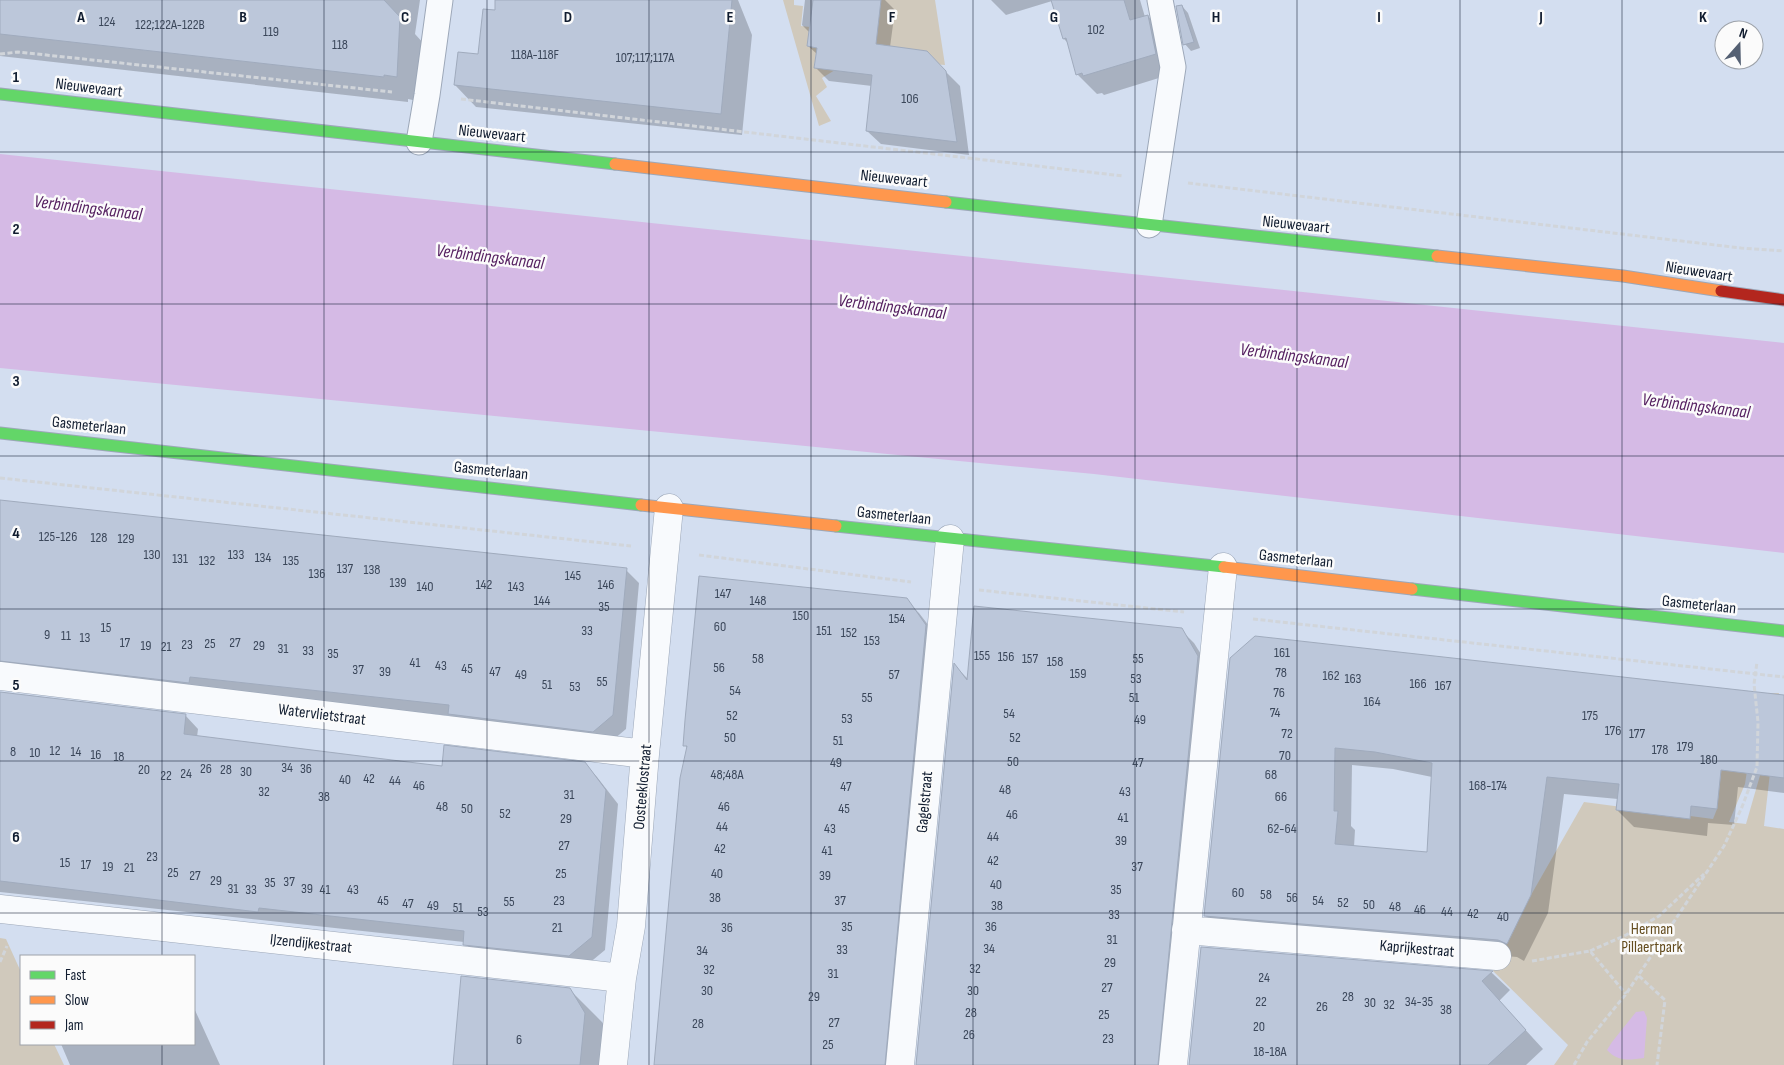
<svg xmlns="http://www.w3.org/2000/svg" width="1784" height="1065" viewBox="0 0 1784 1065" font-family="'Sofia Sans Condensed',sans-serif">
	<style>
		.green { fill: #d0c9bc }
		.water { fill: #d5bae5 }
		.shadow { fill: #0003; fill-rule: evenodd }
		.building { fill: #bcc7da; stroke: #a0abbd; fill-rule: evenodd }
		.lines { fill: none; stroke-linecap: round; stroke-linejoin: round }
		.lane-casing { stroke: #9ca7b8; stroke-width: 27 }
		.street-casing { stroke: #9ca7b8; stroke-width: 29 }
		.fast-casing { stroke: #9ca7b8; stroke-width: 13 }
		.slow-casing { stroke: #9ca7b8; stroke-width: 13 }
		.jam-casing { stroke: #9ca7b8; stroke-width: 13 }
		.path { stroke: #d1d5da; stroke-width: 3; stroke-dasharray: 5 2.5; stroke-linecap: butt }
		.lane { stroke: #f8fafd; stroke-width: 25 }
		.street { stroke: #f8fafd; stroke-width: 28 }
		.fast { stroke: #63d668; stroke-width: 11 }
		.slow { stroke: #ff974d; stroke-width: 11 }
		.jam { stroke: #b3261e; stroke-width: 11 }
		.grid { fill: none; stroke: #101c2f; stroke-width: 1; stroke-opacity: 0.55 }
		.labels { text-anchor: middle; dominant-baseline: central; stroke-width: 5; stroke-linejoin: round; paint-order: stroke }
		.number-label { font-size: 14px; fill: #3b475a }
		.street-label { font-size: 16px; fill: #101c2f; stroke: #fbfbfb }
		.park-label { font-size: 16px; fill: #644c1e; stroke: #fbfbfb }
		.water-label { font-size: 18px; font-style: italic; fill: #562161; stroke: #fbfbfb }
		.grid-label { font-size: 16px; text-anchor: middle; font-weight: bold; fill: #101c2f; stroke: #fbfbfb; stroke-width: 5; stroke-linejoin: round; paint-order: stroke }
	</style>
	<rect width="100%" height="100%" fill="#d3def0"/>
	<path class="green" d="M783,0H794V5L803,6L801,26L810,27L807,46L817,48L814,67L835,70L822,78L827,87L816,96L831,121L819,126Z
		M881,0H935L945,65L933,64V57L927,51L911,49L904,55L874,59Z
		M1768,693H1779L1764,826L1784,829V1065H1554L1568,1045L1493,971L1531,895L1584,802L1713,819L1717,809L1728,712L1750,751L1745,784L1729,822L1746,824L1765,758Z
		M0,938L6,939L21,972V1044H54L64,1065H0Z"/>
	<path class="water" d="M0,154L1784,343V553L1094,474L0,368Z
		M1644,1011L1647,1018L1644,1058C1629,1060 1618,1062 1607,1050L1612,1042L1636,1012Z"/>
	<path class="shadow" d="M0,0H420L415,34L424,44L422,102L408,99V102L0,56Z
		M565,0H738L752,35L742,135L476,107L455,85L479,56L569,19Z
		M805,0H885L895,10L890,47L940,66L960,86L969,155L881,144L867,131L872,86L829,81L815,67L817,54L808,46L810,33L802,25Z
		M991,0H1140L1145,17L1148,16L1167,36L1175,73L1104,95L1102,93L1097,94L1077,74L1069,44L1064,39L1052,1L1006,15Z
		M1182,6L1188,13L1200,48L1191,51L1185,44Z
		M0,502L626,570L639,583L626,729L607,745L462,727L451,716L203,689L0,680Z
		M906,600L919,613L939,639L898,1065H655L687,748L685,745Z
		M1181,630L1194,643L1211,670L1161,1065H917L955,666L968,679Z
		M1231,658L1784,696V793L1738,787L1734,825L1708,823L1707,836L1634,827L1617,810L1618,799L1564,794L1548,913L1524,961L1517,957L1222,933L1205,915ZM1352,765L1393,769L1432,777L1429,854L1354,847L1355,830L1351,826Z
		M0,693L185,715L198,729L197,737L443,767L584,764L597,777L618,804L605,950L582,969L477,957L464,942L0,892Z
		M1202,948L1492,973L1510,990L1499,1001L1543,1049L1526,1065H1206Z
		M103,955L119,956H100Z
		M569,989L602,1022L616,1046L615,1065H455Z
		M194,1008L220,1065H70L61,1044H194Z"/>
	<path class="building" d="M0,0H384L400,17L397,77L384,75V77L0,34Z
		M495,0H732L721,114L454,85L458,52L478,54L483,9L495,10Z
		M813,0H881L876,44L927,51L946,71L957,142L866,131L872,75L814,68L817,48L807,46Z
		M1051,0H1124L1130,20L1148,15L1156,54L1083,76L1082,73L1076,75L1066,38L1063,39Z
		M1182,5L1194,42L1183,45L1176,6Z
		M0,500L627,568L613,715L593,732L448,714L449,705L190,677L189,683L0,661Z
		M699,576L907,598L926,625L885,1065H654L680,778L687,746H683L685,720Z
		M974,606L1182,628L1198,656L1158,1065H916L954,663L967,680Z
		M1255,636L1784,695V778L1721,770L1717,809L1691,806L1690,819L1616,810L1619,784L1547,777L1531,895L1507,944L1498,940L1204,916L1230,658ZM1335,748L1375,752L1432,763L1427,852L1335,844L1338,811H1334Z
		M0,692L186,714L184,734L408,762L442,766L444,745L585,762L606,790L592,937L569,956L463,945L464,931L259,908L258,912L0,881Z
		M1201,947L1493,971L1482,981L1526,1030L1488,1065H1189Z
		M461,976L570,988L585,1013L580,1065H453Z"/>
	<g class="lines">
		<g class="lane-casing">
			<path id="lane" d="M419,142L427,95L440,0
				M1149,225L1173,67L1160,0"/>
		</g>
		<g class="street-casing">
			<path id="street" d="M0,676L645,754
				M0,909L622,978
				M1186,930L1497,956
				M613,1065L622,978L631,926L645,754L669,508
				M900,1065L950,539
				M1173,1065L1223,567"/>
		</g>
		<g class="fast-casing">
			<path id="fast" d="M0,94L615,164
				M946,202L1437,256
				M0,433L641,505
				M836,526L1224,567
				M1412,589L1784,631"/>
		</g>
		<g class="slow-casing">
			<path id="slow" d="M615,164L946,202
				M1437,256L1623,276L1721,291
				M641,505L836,526
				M1224,567L1412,589"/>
		</g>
		<g class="jam-casing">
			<path id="jam" d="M1721,291L1784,300"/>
		</g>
		<path class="path" d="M0,54L18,52L392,92
			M461,99L1123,176
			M1188,183L1741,248L1784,251
			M0,478L631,546
			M699,555L911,582
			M979,590L1184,612
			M1253,619L1784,677
			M1590,951L1626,935L1659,916L1704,874
			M1532,961L1590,951L1626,994
			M0,962L7,946
			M1639,976L1665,1000L1657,1065
			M1574,1065L1587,1042L1626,994L1724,846L1742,807L1757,767L1758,722L1754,684L1757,662"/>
		<use href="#lane" class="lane"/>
		<use href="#street" class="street"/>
		<use href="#fast" class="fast"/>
		<use href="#slow" class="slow"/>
		<use href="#jam" class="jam"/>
	</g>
	<path class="grid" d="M162,0V956M324,0V1065M487,0V1065M649,0V1065M811,0V1065M973,0V1065M1135,0V1065M1297,0V1065M1460,0V1065M1622,0V1065M0,152H1784M0,304H1784M0,456H1784M0,609H1784M0,761H1784M0,913H1784M162,1044V1065"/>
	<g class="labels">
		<g class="number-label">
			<text x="107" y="21">124</text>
			<text x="170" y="24">122;122A-122B</text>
			<text x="1096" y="29">102</text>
			<text x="271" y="31">119</text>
			<text x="340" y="44">118</text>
			<text x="535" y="54">118A-118F</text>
			<text x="645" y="57">107;117;117A</text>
			<text x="910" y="98">106</text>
			<text x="58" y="536">125-126</text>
			<text x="99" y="537">128</text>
			<text x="126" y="538">129</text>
			<text x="152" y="554">130</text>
			<text x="236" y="554">133</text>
			<text x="263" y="557">134</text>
			<text x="180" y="558">131</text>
			<text x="207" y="560">132</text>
			<text x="291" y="560">135</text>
			<text x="345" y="568">137</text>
			<text x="372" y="569">138</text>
			<text x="317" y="573">136</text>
			<text x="573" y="575">145</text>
			<text x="398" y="582">139</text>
			<text x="484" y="584">142</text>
			<text x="606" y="584">146</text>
			<text x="425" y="586">140</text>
			<text x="516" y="586">143</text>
			<text x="723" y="593">147</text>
			<text x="542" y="600">144</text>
			<text x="758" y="600">148</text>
			<text x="604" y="606">35</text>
			<text x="801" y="615">150</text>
			<text x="897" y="618">154</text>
			<text x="720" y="626">60</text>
			<text x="106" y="627">15</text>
			<text x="587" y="630">33</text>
			<text x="824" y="630">151</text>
			<text x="849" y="632">152</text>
			<text x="47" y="634">9</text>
			<text x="66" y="635">11</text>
			<text x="85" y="637">13</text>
			<text x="872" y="640">153</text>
			<text x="125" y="642">17</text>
			<text x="235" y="642">27</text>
			<text x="210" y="643">25</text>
			<text x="187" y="644">23</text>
			<text x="146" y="645">19</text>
			<text x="259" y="645">29</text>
			<text x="166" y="646">21</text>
			<text x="283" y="648">31</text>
			<text x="308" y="650">33</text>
			<text x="1282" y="652">161</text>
			<text x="333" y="653">35</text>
			<text x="982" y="655">155</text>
			<text x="1006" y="656">156</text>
			<text x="758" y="658">58</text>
			<text x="1030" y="658">157</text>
			<text x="1138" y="658">55</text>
			<text x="1055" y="661">158</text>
			<text x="415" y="662">41</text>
			<text x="441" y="665">43</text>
			<text x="719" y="667">56</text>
			<text x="467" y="668">45</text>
			<text x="358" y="669">37</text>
			<text x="385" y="671">39</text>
			<text x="495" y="671">47</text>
			<text x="1281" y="672">78</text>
			<text x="1078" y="673">159</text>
			<text x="521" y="674">49</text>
			<text x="894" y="674">57</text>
			<text x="1331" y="675">162</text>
			<text x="1136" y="678">53</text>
			<text x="1353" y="678">163</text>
			<text x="602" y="681">55</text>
			<text x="1418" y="683">166</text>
			<text x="547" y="684">51</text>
			<text x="1443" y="685">167</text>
			<text x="575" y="686">53</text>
			<text x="735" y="690">54</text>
			<text x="1279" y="692">76</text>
			<text x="867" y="697">55</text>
			<text x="1134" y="697">51</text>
			<text x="1372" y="701">164</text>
			<text x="1275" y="712">74</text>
			<text x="1009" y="713">54</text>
			<text x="732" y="715">52</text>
			<text x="1590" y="715">175</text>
			<text x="847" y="718">53</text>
			<text x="1140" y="719">49</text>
			<text x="1613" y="730">176</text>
			<text x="1287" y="733">72</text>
			<text x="1637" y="733">177</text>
			<text x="730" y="737">50</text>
			<text x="1015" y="737">52</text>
			<text x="838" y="740">51</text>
			<text x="1685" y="746">179</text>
			<text x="1660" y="749">178</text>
			<text x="55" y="750">12</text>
			<text x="13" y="751">8</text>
			<text x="76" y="751">14</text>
			<text x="35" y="752">10</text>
			<text x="96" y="754">16</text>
			<text x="1285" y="755">70</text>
			<text x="119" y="756">18</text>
			<text x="1709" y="759">180</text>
			<text x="1013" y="761">50</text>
			<text x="836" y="762">49</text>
			<text x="1138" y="762">47</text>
			<text x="287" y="767">34</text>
			<text x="206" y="768">26</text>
			<text x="306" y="768">36</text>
			<text x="144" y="769">20</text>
			<text x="226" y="769">28</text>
			<text x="246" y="771">30</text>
			<text x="186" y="773">24</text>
			<text x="727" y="774">48;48A</text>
			<text x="1271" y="774">68</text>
			<text x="166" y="775">22</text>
			<text x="369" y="778">42</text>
			<text x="345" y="779">40</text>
			<text x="395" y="780">44</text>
			<text x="419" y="785">46</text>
			<text x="1488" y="785">168-174</text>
			<text x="846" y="786">47</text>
			<text x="1005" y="789">48</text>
			<text x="264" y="791">32</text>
			<text x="1125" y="791">43</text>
			<text x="569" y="794">31</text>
			<text x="324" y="796">38</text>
			<text x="1281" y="796">66</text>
			<text x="442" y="806">48</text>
			<text x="724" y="806">46</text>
			<text x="467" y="808">50</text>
			<text x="844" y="808">45</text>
			<text x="505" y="813">52</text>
			<text x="1012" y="814">46</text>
			<text x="1123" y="817">41</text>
			<text x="566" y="818">29</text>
			<text x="722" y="826">44</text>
			<text x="830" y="828">43</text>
			<text x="1282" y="828">62-64</text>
			<text x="993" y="836">44</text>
			<text x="1121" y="840">39</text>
			<text x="564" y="845">27</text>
			<text x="720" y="848">42</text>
			<text x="827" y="850">41</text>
			<text x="152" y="856">23</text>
			<text x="993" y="860">42</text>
			<text x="65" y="862">15</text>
			<text x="86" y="864">17</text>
			<text x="108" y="866">19</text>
			<text x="1137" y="866">37</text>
			<text x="129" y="867">21</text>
			<text x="173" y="872">25</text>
			<text x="561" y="873">25</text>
			<text x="717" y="873">40</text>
			<text x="195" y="875">27</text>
			<text x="825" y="875">39</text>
			<text x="216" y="880">29</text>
			<text x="289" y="881">37</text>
			<text x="270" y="882">35</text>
			<text x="996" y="884">40</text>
			<text x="233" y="888">31</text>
			<text x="307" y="888">39</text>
			<text x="251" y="889">33</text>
			<text x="325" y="889">41</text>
			<text x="353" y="889">43</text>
			<text x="1116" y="889">35</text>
			<text x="1238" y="892">60</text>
			<text x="1266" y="894">58</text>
			<text x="715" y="897">38</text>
			<text x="1292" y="897">56</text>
			<text x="383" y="900">45</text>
			<text x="559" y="900">23</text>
			<text x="840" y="900">37</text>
			<text x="1318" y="900">54</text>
			<text x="509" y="901">55</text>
			<text x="1343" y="902">52</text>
			<text x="408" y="903">47</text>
			<text x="1369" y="904">50</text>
			<text x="433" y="905">49</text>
			<text x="997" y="905">38</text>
			<text x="1395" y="906">48</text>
			<text x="458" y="907">51</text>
			<text x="1420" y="909">46</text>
			<text x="483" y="911">53</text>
			<text x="1447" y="911">44</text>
			<text x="1473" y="913">42</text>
			<text x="1114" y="914">33</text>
			<text x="1503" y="916">40</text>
			<text x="847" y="926">35</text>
			<text x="991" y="926">36</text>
			<text x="557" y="927">21</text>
			<text x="727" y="927">36</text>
			<text x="1112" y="939">31</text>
			<text x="989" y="948">34</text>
			<text x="842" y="949">33</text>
			<text x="702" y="950">34</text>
			<text x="1110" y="962">29</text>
			<text x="975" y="968">32</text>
			<text x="709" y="969">32</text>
			<text x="833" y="973">31</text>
			<text x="1264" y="977">24</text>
			<text x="1107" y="987">27</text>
			<text x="707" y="990">30</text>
			<text x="973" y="990">30</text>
			<text x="814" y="996">29</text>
			<text x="1348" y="996">28</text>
			<text x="1261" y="1001">22</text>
			<text x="1419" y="1001">34-35</text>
			<text x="1370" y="1002">30</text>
			<text x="1389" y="1004">32</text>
			<text x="1322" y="1006">26</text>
			<text x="1446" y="1009">38</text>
			<text x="971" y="1012">28</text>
			<text x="1104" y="1014">25</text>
			<text x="834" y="1022">27</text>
			<text x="698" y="1023">28</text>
			<text x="1259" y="1026">20</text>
			<text x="969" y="1034">26</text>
			<text x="1108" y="1038">23</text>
			<text x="519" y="1039">6</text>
			<text x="828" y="1044">25</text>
			<text x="1270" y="1051">18-18A</text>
		</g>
		<g class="street-label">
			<text transform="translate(89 88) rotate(7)">Nieuwevaart</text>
			<text transform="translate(492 134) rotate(6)">Nieuwevaart</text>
			<text transform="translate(894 179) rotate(6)">Nieuwevaart</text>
			<text transform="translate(1296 225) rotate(6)">Nieuwevaart</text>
			<text transform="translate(1699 272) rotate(9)">Nieuwevaart</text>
			<text transform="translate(89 426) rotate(6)">Gasmeterlaan</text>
			<text transform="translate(491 471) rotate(6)">Gasmeterlaan</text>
			<text transform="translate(894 516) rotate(6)">Gasmeterlaan</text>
			<text transform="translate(1296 559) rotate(6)">Gasmeterlaan</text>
			<text transform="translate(1699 605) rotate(6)">Gasmeterlaan</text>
			<text transform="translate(322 715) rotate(7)">Watervlietstraat</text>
			<text transform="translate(643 787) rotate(-85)">Oosteeklostraat</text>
			<text transform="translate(925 802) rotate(-85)">Gagelstraat</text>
			<text transform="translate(311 944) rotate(6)">IJzendijkestraat</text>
			<text transform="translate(1417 949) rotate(5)">Kaprijkestraat</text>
		</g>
		<g class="park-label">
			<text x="1652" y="929">Herman<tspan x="1652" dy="18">Pillaertpark</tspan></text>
		</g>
		<g class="water-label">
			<text transform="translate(88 208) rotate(7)">Verbindingskanaal</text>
			<text transform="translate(490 257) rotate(7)">Verbindingskanaal</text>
			<text transform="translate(892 307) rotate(7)">Verbindingskanaal</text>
			<text transform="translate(1294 356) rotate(7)">Verbindingskanaal</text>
			<text transform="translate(1696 406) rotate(7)">Verbindingskanaal</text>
		</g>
	</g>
	<g class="grid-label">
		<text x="81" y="22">A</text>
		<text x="243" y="22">B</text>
		<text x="405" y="22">C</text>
		<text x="568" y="22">D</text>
		<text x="730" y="22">E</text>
		<text x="892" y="22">F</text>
		<text x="1054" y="22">G</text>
		<text x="1216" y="22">H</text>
		<text x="1379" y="22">I</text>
		<text x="1541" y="22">J</text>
		<text x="1703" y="22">K</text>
		<text x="16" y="82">1</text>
		<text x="16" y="234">2</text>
		<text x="16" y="386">3</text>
		<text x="16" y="538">4</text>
		<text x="16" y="690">5</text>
		<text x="16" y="842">6</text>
	</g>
	<rect x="20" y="955" width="175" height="90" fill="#fbfbfb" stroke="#9da2a9"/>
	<rect x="30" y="971" width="25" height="8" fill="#63d668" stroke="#9da2a9"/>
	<text x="65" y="980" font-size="15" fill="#101c2f">Fast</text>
	<rect x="30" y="996" width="25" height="8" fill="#ff974d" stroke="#9da2a9"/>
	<text x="65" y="1005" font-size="15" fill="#101c2f">Slow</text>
	<rect x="30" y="1021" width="25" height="8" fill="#b3261e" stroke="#9da2a9"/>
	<text x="65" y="1030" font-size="15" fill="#101c2f">Jam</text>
	<g transform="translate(1739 45) rotate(20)"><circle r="24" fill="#fbfbfb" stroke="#9da2a9"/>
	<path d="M0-4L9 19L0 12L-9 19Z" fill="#546073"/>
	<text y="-8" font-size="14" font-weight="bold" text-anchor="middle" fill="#101c2f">N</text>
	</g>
</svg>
